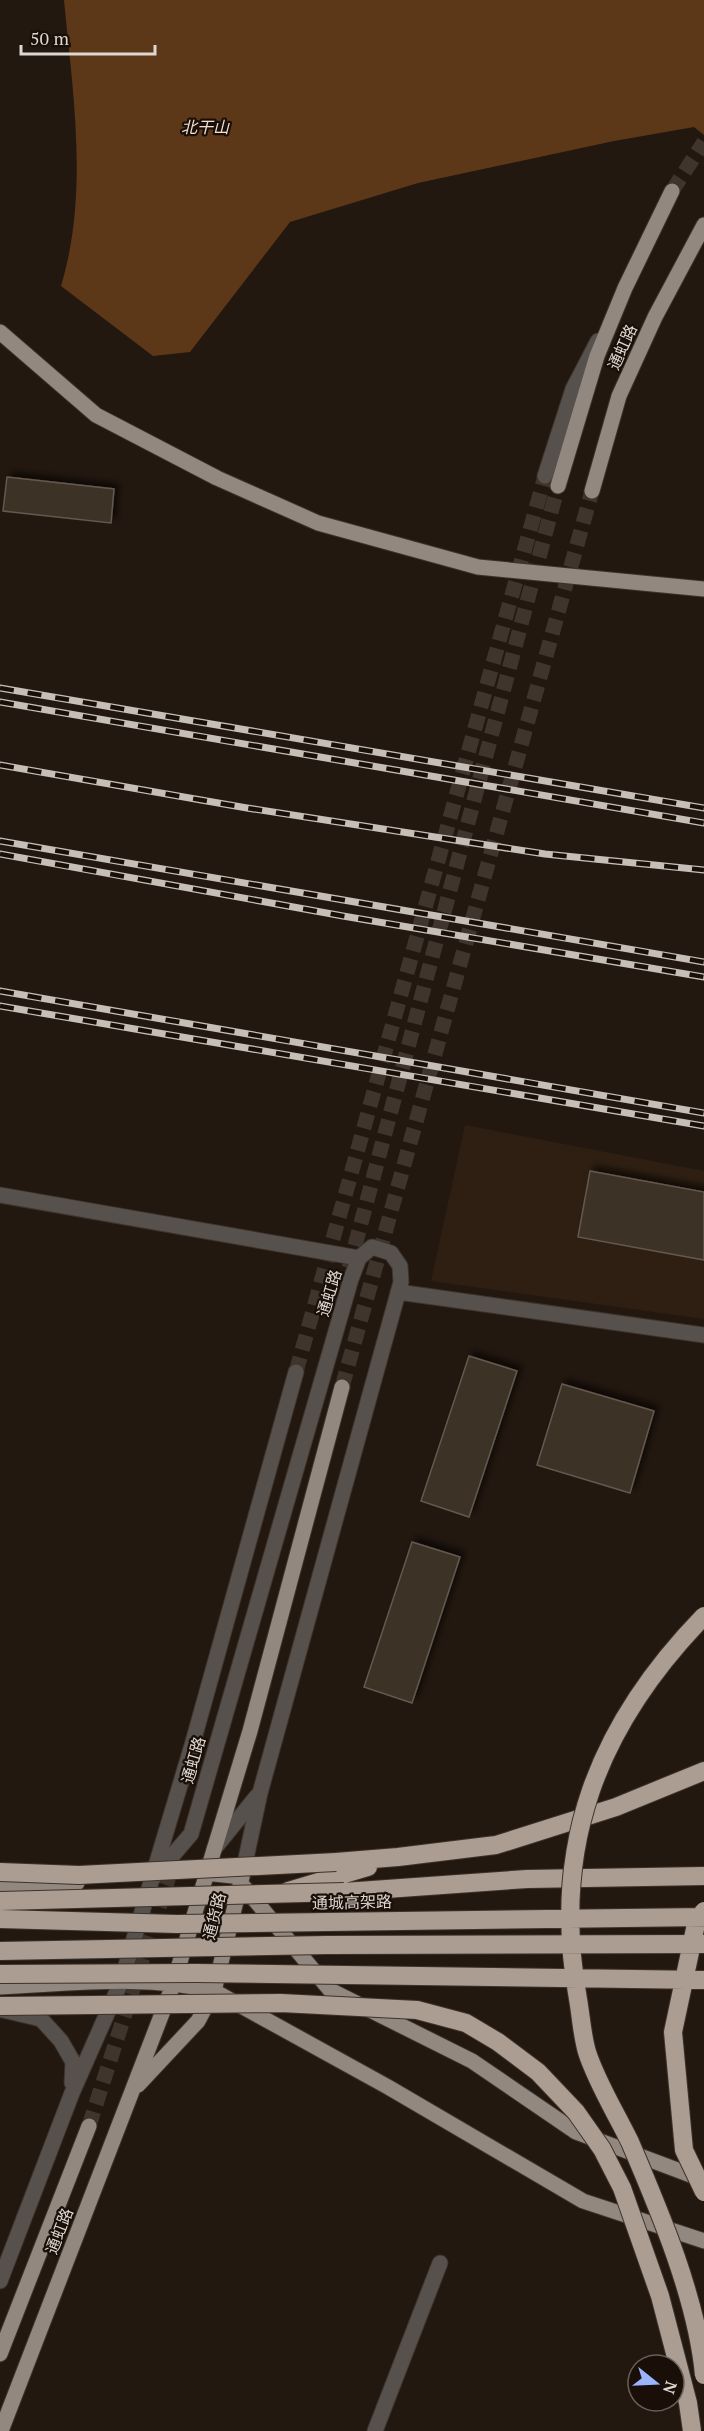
<svg xmlns="http://www.w3.org/2000/svg" width="704" height="2431" viewBox="0 0 704 2431" font-family="'PT Serif','Noto Sans SC',serif">
	<style>
		.built { fill: #2e1f12 }
		.green { fill: #5d3818 }
		.building { fill: #3c3028; stroke: #65584e; stroke-width: 1.5; filter: url(#shadow) }
		.lines { fill: none; stroke-linecap: round; stroke-linejoin: round }
		.minor-tunnel { stroke: #3f352d; stroke-width: 15; stroke-dasharray: 15 8; stroke-linecap: butt }
		.major-tunnel { stroke: #3f352d; stroke-width: 15; stroke-dasharray: 15 8; stroke-linecap: butt }
		.minor-casing { stroke: #3d332b; stroke-width: 17 }
		.major-casing { stroke: #3d332b; stroke-width: 17 }
		.highway-casing { stroke: #3d332b; stroke-width: 20 }
		.minor { stroke: #57514d; stroke-width: 15 }
		.major { stroke: #93887f; stroke-width: 15 }
		.highway { stroke: #ab9d92; stroke-width: 18 }
		.rail-casing { stroke: #c6bfb8; stroke-width: 7 }
		.rail { stroke: #190f08; stroke-width: 4.5; stroke-dasharray: 14; stroke-linecap: butt }
		.highway-bridge-casing { stroke: #3d332b; stroke-width: 20; stroke-linecap: butt }
		.highway-bridge { stroke: #ab9d92; stroke-width: 18 }
		.labels { text-anchor: middle; dominant-baseline: central; stroke-width: 4.5; stroke-linejoin: round; paint-order: stroke }
		.park-label { font-size: 16px; font-style: italic; fill: #f3dfd0; stroke: #190f08 }
		.street-label { font-size: 16px; fill: #ded7d1; stroke: #190f08 }
	</style>
	<defs>
		<filter id="shadow"><feDropShadow dx="5" dy="-5" stdDeviation="3" flood-color="#0009"/></filter>
	</defs>
	<rect width="100%" height="100%" fill="#231810"/>
	<path class="built" d="M465,1125L704,1171V1319L431,1281Z"/>
	<path class="green" d="M64,0H704V135L694,127L614,141L418,183L290,222L190,352L153,356L61,286C89,193 73,95 64,0Z"/>
	<path class="building" d="M7,477L114,489L111,523L3,511Z
		M590,1171L704,1192V1260L578,1237Z
		M469,1356L517,1371L469,1517L421,1501Z
		M562,1384L654,1411L630,1493L537,1465Z
		M412,1542L460,1557L412,1703L364,1687Z"/>
	<g class="lines">
		<path class="minor-tunnel" d="M296,1372L545,476"/>
		<path class="major-tunnel" d="M672,191L704,142
			M349,1268L558,486
			M342,1387L592,491
			M89,2126L174,1861"/>
		<g class="minor-casing">
			<path id="minor" d="M545,476L573,389L598,341
				M0,1195L359,1258
				M398,1292L704,1335
				M214,1849L257,1796
				M154,1877L191,1834L351,1279L359,1258L372,1247L391,1253L400,1266L401,1282L260,1793L242,1877
				M3,2010L41,2019L61,2041L73,2062L72,2083
				M0,2281L72,2093L121,1982L193,1742L296,1372
				M375,2431L440,2263"/>
		</g>
		<g class="major-casing">
			<path id="major" d="M0,332L96,415L217,478L318,523L478,567L704,589
				M558,486L597,356L625,288L672,191
				M592,491L619,396L655,317L704,225
				M0,1885L77,1883
				M244,1887L330,1990L472,2061L576,2132L704,2180
				M0,1987C70,1984 145,1974 214,1991L242,1877L214,1874
				M138,2085L198,2021L214,1991L388,2087L583,2201L704,2241
				M0,2354L89,2126
				M1,2431L173,1985L250,1731L342,1387"/>
		</g>
		<g class="highway-casing">
			<path id="highway" d="M336,1862L398,1857L496,1845L616,1807L704,1771
				M288,1891L368,1867
				M344,1892L527,1879L704,1876"/>
		</g>
		<use href="#minor" class="minor"/>
		<use href="#major" class="major"/>
		<use href="#highway" class="highway"/>
		<g class="rail-casing">
			<path id="rail" d="M0,688L704,808
				M0,702L704,823
				M0,765L247,808L545,854L704,870
				M0,841L704,962
				M0,854L343,916L704,977
				M0,991L704,1113
				M0,1006L704,1126"/>
		</g>
		<use href="#rail" class="rail"/>
		<g class="highway-bridge-casing">
			<path id="highway-bridge" d="M704,1616C598,1725 550,1846 578,1999C581,2016 582,2035 587,2052C597,2083 616,2113 630,2142C660,2212 697,2299 704,2375
				M0,1872L79,1875L336,1862
				M0,1901L344,1892
				M704,1911L696,1924L673,2032L684,2150L704,2192
				M0,1919L177,1924L704,1917
				M0,1951L327,1945L704,1944
				M0,1974L196,1973L704,1980
				M0,2006L281,2003L417,2010L466,2023L498,2042L538,2072L576,2112L602,2149L622,2188L660,2296L688,2403L692,2431"/>
		</g>
		<use href="#highway-bridge" class="highway-bridge"/>
	</g>
	<g class="labels">
		<g class="park-label">
			<text x="205" y="127">北干山</text>
		</g>
		<g class="street-label">
			<text transform="translate(622 347) rotate(-66)">通虹路</text>
			<text transform="translate(329 1293) rotate(-73)">通虹路</text>
			<text transform="translate(193 1760) rotate(-74)">通虹路</text>
			<text transform="translate(352 1902) rotate(-1)">通城高架路</text>
			<text transform="translate(214 1916) rotate(-76)">通货路</text>
			<text transform="translate(59 2231) rotate(-69)">通虹路</text>
		</g>
	</g>
	<g transform="translate(656 2383) rotate(108)"><circle r="28" fill="#190f08" stroke="#685f58" stroke-width="1.5"/>
	<path d="M0-4.5L10 22L0 15L-10 22Z" fill="#9cb4fd"/>
	<text y="-9" font-size="16" font-weight="bold" text-anchor="middle" fill="#ded7d1">N</text>
	</g>
	<path d="M21 45v9h134v-9" fill="none" stroke="#ded7d1" stroke-width="3"/>
	<text x="30" y="45" font-size="18" fill="#ded7d1" stroke="#190f08" stroke-width="4.5" paint-order="stroke">50 m</text>
</svg>
